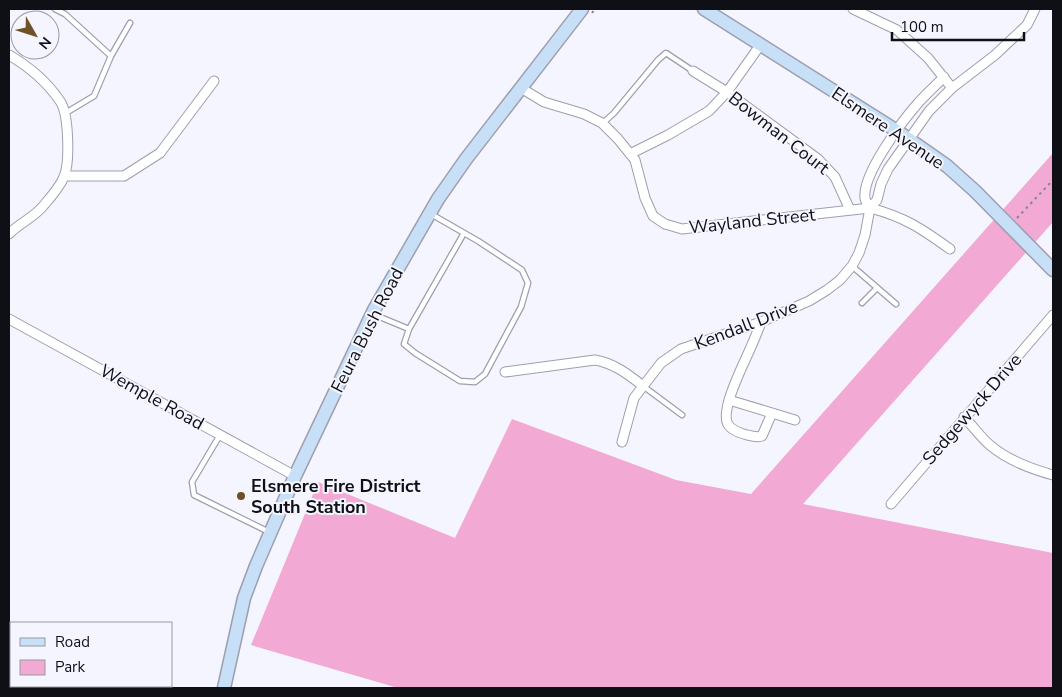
<svg xmlns="http://www.w3.org/2000/svg" width="1062" height="697" viewBox="0 0 1062 697" font-family="'Nunito Sans',sans-serif">
	<style>
		.green { fill: #f2a9d4 }
		.lines { fill: none; stroke-linecap: round; stroke-linejoin: round }
		.service-casing { stroke: #9e9fae; stroke-width: 7 }
		.minor-casing { stroke: #9e9fae; stroke-width: 11 }
		.secondary-casing { stroke: #9e9fae; stroke-width: 15 }
		.path { stroke: #83848c; stroke-width: 2; stroke-dasharray: 2.5 4; stroke-linecap: butt }
		.service { stroke: #fff; stroke-width: 4.5 }
		.minor { stroke: #fff; stroke-width: 9 }
		.secondary { stroke: #c8e0f7; stroke-width: 12 }
		.poi-dot { fill: #6e5225; stroke: #f4f5ff; stroke-width: 2 }
		.labels { text-anchor: middle; dominant-baseline: central; stroke-width: 4; stroke-linejoin: round; paint-order: stroke }
		.street-label { font-size: 18px; fill: #0f1015; stroke: #f4f5ff }
		.poi-label { font-size: 18px; font-weight: bold; fill: #0f1015; stroke: #f4f5ff; text-anchor: start }
	</style>
	<rect width="100%" height="100%" fill="#f4f5ff"/>
	<path class="green" d="M1053,153V222L803,504L1053,553V688H398L251,645L318,482L455,538L512,419L676,480L751,494Z"/>
	<g class="lines">
		<g class="service-casing">
			<path id="service" d="M55,9L65,14L111,56
				M64,114L94,96L111,56L130,23
				M603,123L614,113L658,60L666,53L693,71
				M852,266L896,304
				M862,303L877,288
				M375,315L409,329L404,344L415,353L460,381L475,382L485,374L521,307L528,283L522,270L478,241L431,214
				M409,329L464,233
				M643,386L682,415
				M220,435L192,482L194,495L269,532"/>
		</g>
		<g class="minor-casing">
			<path id="minor" d="M853,9L897,30L928,58L952,88L995,55L1027,25L1035,9
				M9,55C28,66 47,82 60,101C69,114 70,162 64,177C60,186 51,197 44,205C34,218 19,223 9,234
				M693,71L727,92L818,159L835,177L850,210
				M521,88L544,102L584,114L602,123L618,139L635,160L645,198L653,216L665,224L682,229L870,208C905,217 922,229 950,249
				M630,154L668,135L709,111L727,92L761,44
				M64,176H124L160,153L214,81
				M870,208C869,205 865,202 865,198C862,174 903,120 919,102C927,93 936,85 944,77
				M9,319L295,476
				M761,322C752,349 737,373 729,400L795,420
				M505,372L595,360C614,363 629,375 643,386
				M729,400C723,422 725,429 747,435C753,436 757,438 762,436L772,413
				M964,417C973,426 981,438 991,446C1009,461 1031,469 1053,475
				M622,442L634,398L661,363L681,349L761,322L809,301L827,290L840,280L852,266L859,253L865,235L870,208L877,200L881,184L888,169L929,111L952,88
				M891,504L1053,315"/>
		</g>
		<g class="secondary-casing">
			<path id="secondary" d="M704,9L897,131L947,166L975,191L1053,270
				M224,688L244,598L256,566L295,476L374,310L438,199L466,159L582,9"/>
		</g>
		<path class="path" d="M592,13L595,9
			M1017,218L1053,180"/>
		<use href="#service" class="service"/>
		<use href="#minor" class="minor"/>
		<use href="#secondary" class="secondary"/>
	</g>
	<circle class="poi-dot" cx="241" cy="496" r="5"/>
	<g class="labels">
		<g class="street-label">
			<text transform="translate(888 128) rotate(34)">Elsmere Avenue</text>
			<text transform="translate(779 133) rotate(38)">Bowman Court</text>
			<text transform="translate(752 221) rotate(-6)">Wayland Street</text>
			<text transform="translate(746 325) rotate(-21)">Kendall Drive</text>
			<text transform="translate(367 330) rotate(-63)">Feura Bush Road</text>
			<text transform="translate(152 397) rotate(29)">Wemple Road</text>
			<text transform="translate(972 409) rotate(-49)">Sedgewyck Drive</text>
		</g>
		<g class="poi-label">
			<text x="251" y="486">Elsmere Fire District<tspan x="251" dy="21">South Station</tspan></text>
		</g>
	</g>
	<rect width="1062" height="697" fill="none" stroke="#0f1015" stroke-width="20"/>
	<rect x="10" y="622" width="162" height="65" fill="#f4f5ff" stroke="#9899a1"/>
	<rect x="20" y="638" width="25" height="8" fill="#c8e0f7" stroke="#9899a1"/>
	<text x="55" y="647" font-size="15" fill="#0f1015">Road</text>
	<rect x="20" y="660" width="25" height="15" fill="#f2a9d4" stroke="#9899a1"/>
	<text x="55" y="672" font-size="15" fill="#0f1015">Park</text>
	<g transform="translate(35 35) rotate(129)"><circle r="24" fill="#f4f5ff" stroke="#9899a1"/>
	<path d="M0-4L9 19L0 12L-9 19Z" fill="#6e5225"/>
	<text y="-8" font-size="14" font-weight="bold" text-anchor="middle" fill="#0f1015">N</text>
	</g>
	<path d="M892 32v8h132v-8" fill="none" stroke="#0f1015" stroke-width="2.5"/>
	<text x="900" y="32" font-size="15" fill="#0f1015" stroke="#f4f5ff" stroke-width="4" paint-order="stroke">100 m</text>
</svg>
